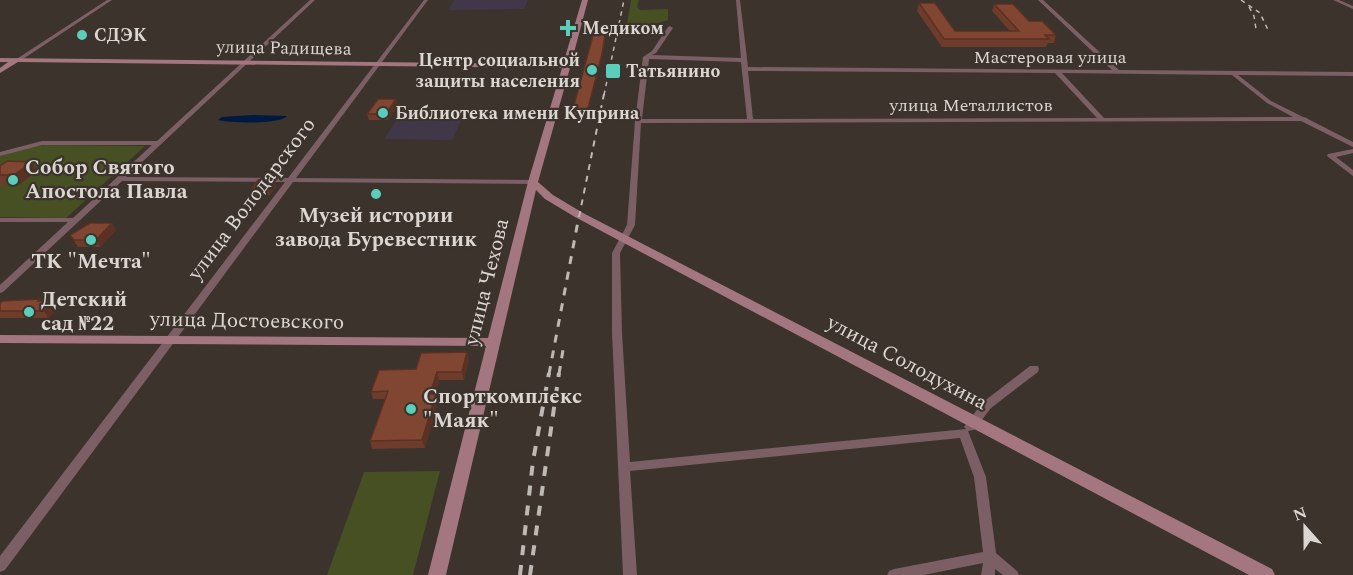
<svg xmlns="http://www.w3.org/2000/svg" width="1353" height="575" viewBox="0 0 1353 575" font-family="Spectral,serif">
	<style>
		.education { fill: #403849 }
		.green { fill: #465023 }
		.water { fill: #001943 }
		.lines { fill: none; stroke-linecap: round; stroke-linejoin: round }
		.street { fill: #7c5f65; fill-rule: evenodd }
		.secondary { fill: #a37680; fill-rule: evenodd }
		.rail-far3 { stroke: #beb9b4; stroke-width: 1.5; stroke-dasharray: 4.5 4.5; stroke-linecap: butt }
		.rail-far2 { stroke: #beb9b4; stroke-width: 2; stroke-dasharray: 6 6; stroke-linecap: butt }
		.rail-far1 { stroke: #beb9b4; stroke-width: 3; stroke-dasharray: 8 8; stroke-linecap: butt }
		.rail { stroke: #beb9b4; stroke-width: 4; stroke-dasharray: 10 10; stroke-linecap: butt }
		.wall { fill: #6e3c2a }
		.shaded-wall { fill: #5a3122 }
		.building { fill: #804631; stroke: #5a3122; stroke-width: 1.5 }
		.poi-dot { fill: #5bcebb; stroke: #3b332c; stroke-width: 2 }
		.labels { text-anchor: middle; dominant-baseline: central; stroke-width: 4.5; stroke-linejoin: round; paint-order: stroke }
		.far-poi-label { font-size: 18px; font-weight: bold; fill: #dbd6d2; stroke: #3b332c; text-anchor: start }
		.far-street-label { font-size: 18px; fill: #dbd6d2; stroke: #3b332c }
		.poi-label { font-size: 21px; font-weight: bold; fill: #dbd6d2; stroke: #3b332c; text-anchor: start }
		.street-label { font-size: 21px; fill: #dbd6d2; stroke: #3b332c }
	</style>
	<rect width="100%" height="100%" fill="#3b332c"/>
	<path class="education" d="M454,0H528L524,9L448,10Z
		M405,108H467L452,140L384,139Z"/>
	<path class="green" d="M631,0H639L637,7L640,10L668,9V20L654,24H627Z
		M45,145L145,146L66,218L0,217V156L28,146Z
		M440,471L413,575H327L364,472Z"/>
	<path class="water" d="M253,115L287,116C279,125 231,123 218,120L222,117Z"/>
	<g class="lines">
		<path class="street" d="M107,0H112L20,61L15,60Z
			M310,0H315L126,177L288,178L424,0H428L296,178L533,180L537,182L533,184L293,182L5,570L0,572V556L285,182L122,181L3,292L0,293V285L68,222H0V218H73L152,145H42L0,156V152L42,141H157Z
			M736,0H740L748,67L1112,70L1038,0H1043L1119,70L1353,72V76L1238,75L1271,101L1303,117L1307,118L1308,119L1353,142V147L1301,121L641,123L635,225L620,253L622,333L630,462L966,429L964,427L966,424L983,402L1030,366H1038L1039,369L1038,372L991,408L974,430L968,431L986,477L996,553L1017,571L1019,575H1003L995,569V575H981L983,563L924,575H887L889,571L894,569L983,552L974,477L960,438L630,471L637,575H623L612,333V253L627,225L635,121L643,57L652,51L668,27L670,26L673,28L656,53L652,55L741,58ZM649,59L741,62L747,119H642ZM748,71L1055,73L1097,118L753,119ZM1062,73L1232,75L1267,103L1293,117L1104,118Z
			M1333,0H1339L1353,6V9Z
			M1353,149V153L1336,157L1353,170V176L1327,156L1328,154Z"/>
		<path class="secondary" d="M582,0H588L571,64L572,66L570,68L538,182L553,195L583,213L1272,569L1275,575H1249L575,217L545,199L536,190L446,575H428L486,346L0,343V335L488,338L528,182L562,68L18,62L0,73V68L8,62H0V58L563,64Z"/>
		<path class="rail-far3" d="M1241,0L1260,13L1269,32
			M1249,7L1254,16L1256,29
			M604,95L624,0"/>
		<path class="rail-far2" d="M579,217L604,94"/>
		<path class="rail-far1" d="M549,374L579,216
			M559,374L564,344"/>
		<path class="rail" d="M520,575L533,461L549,373
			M530,575L559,373"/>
	</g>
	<path class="wall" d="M919,3L955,31H1010L992,11L994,4L1029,21L1056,35L1054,43H1048L1046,47H942L917,11Z
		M606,31L602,57L586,119H572L571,116Z
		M396,99L398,105L388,120H369L367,114Z
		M0,166L37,171L19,185H0Z
		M274,181L276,187L270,195H254L252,188Z
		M112,223L116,230L100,247H78L70,235Z
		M40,299L41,301H54L58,309L48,318H0V303Z
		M467,352L469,360L464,380H439L435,394H436L438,401L425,448L372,449L370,441L385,399H373L371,392L416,369Z"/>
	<path class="shaded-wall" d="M606,28L602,57L586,119V116Z
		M396,99L398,105L388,120L386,114Z
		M32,162L37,171L19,185L14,175Z
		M274,181L276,187L270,195L268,188Z
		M112,223L116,230L100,247L96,240Z
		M54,301L58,309L48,318L44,311Z
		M467,352L469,360L464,380L462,372Z
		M437,372L439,380L433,401L430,394Z
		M436,394L438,401L425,448L422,440Z"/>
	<path class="building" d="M919,3H935L955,31H1019L994,4H1013L1029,21H1042L1056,35H1045L1049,39H944Z
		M595,28H606L602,54L586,116H571Z
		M378,99H396L386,114H367Z
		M7,161L32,162L14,175H0V166Z
		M258,180L274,181L268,188H252Z
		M90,223H112L96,240H74L70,235Z
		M40,299L38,301H54L44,311H0V303L3,301Z
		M467,352L462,372H437L430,394H436L422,440L370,441L388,391L371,392L379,370L416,369L421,353Z"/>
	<g class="poi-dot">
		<path d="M565 19h6v6h6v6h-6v6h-6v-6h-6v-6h6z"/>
		<circle cx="82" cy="35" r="6"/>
		<circle cx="592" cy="70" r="6"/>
		<rect x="605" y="63" width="16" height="16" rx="3"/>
		<circle cx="383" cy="113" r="6"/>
		<circle cx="13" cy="180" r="6"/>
		<circle cx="376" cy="194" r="6"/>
		<circle cx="91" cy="240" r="6"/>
		<circle cx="29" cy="312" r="6"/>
		<circle cx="411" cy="409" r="6"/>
	</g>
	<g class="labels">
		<g class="far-poi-label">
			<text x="582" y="28">Медиком</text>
			<text x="94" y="35">СДЭК</text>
			<text x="580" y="60" text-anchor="end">Центр социальной<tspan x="580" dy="21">защиты населения</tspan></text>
			<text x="626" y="71">Татьянино</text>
			<text x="395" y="113">Библиотека имени Куприна</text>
		</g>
		<g class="far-street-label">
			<text transform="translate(284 48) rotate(1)">улица Радищева</text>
			<text x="1050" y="57">Мастеровая улица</text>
			<text x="971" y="105">улица Металлистов</text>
		</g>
		<g class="poi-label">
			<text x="25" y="168">Собор Святого<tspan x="25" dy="24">Апостола Павла</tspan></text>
			<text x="376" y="216" text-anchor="middle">Музей истории<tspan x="376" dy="24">завода Буревестник</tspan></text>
			<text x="91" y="262" text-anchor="middle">ТК "Мечта"</text>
			<text x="41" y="300">Детский<tspan x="41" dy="24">сад №22</tspan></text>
			<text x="423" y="397">Спорткомплекс<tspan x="423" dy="24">"Маяк"</tspan></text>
		</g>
		<g class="street-label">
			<text transform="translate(252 199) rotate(-53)">улица Володарского</text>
			<text transform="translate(487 282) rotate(-76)">улица Чехова</text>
			<text transform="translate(247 321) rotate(1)">улица Достоевского</text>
			<text transform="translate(907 363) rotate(28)">улица Солодухина</text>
		</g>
	</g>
	<g transform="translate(1305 527) rotate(339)" stroke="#3b332c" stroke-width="4.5" paint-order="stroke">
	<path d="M0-4.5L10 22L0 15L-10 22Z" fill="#dbd6d2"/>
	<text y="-9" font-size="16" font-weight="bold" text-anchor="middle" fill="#dbd6d2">N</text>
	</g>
</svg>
